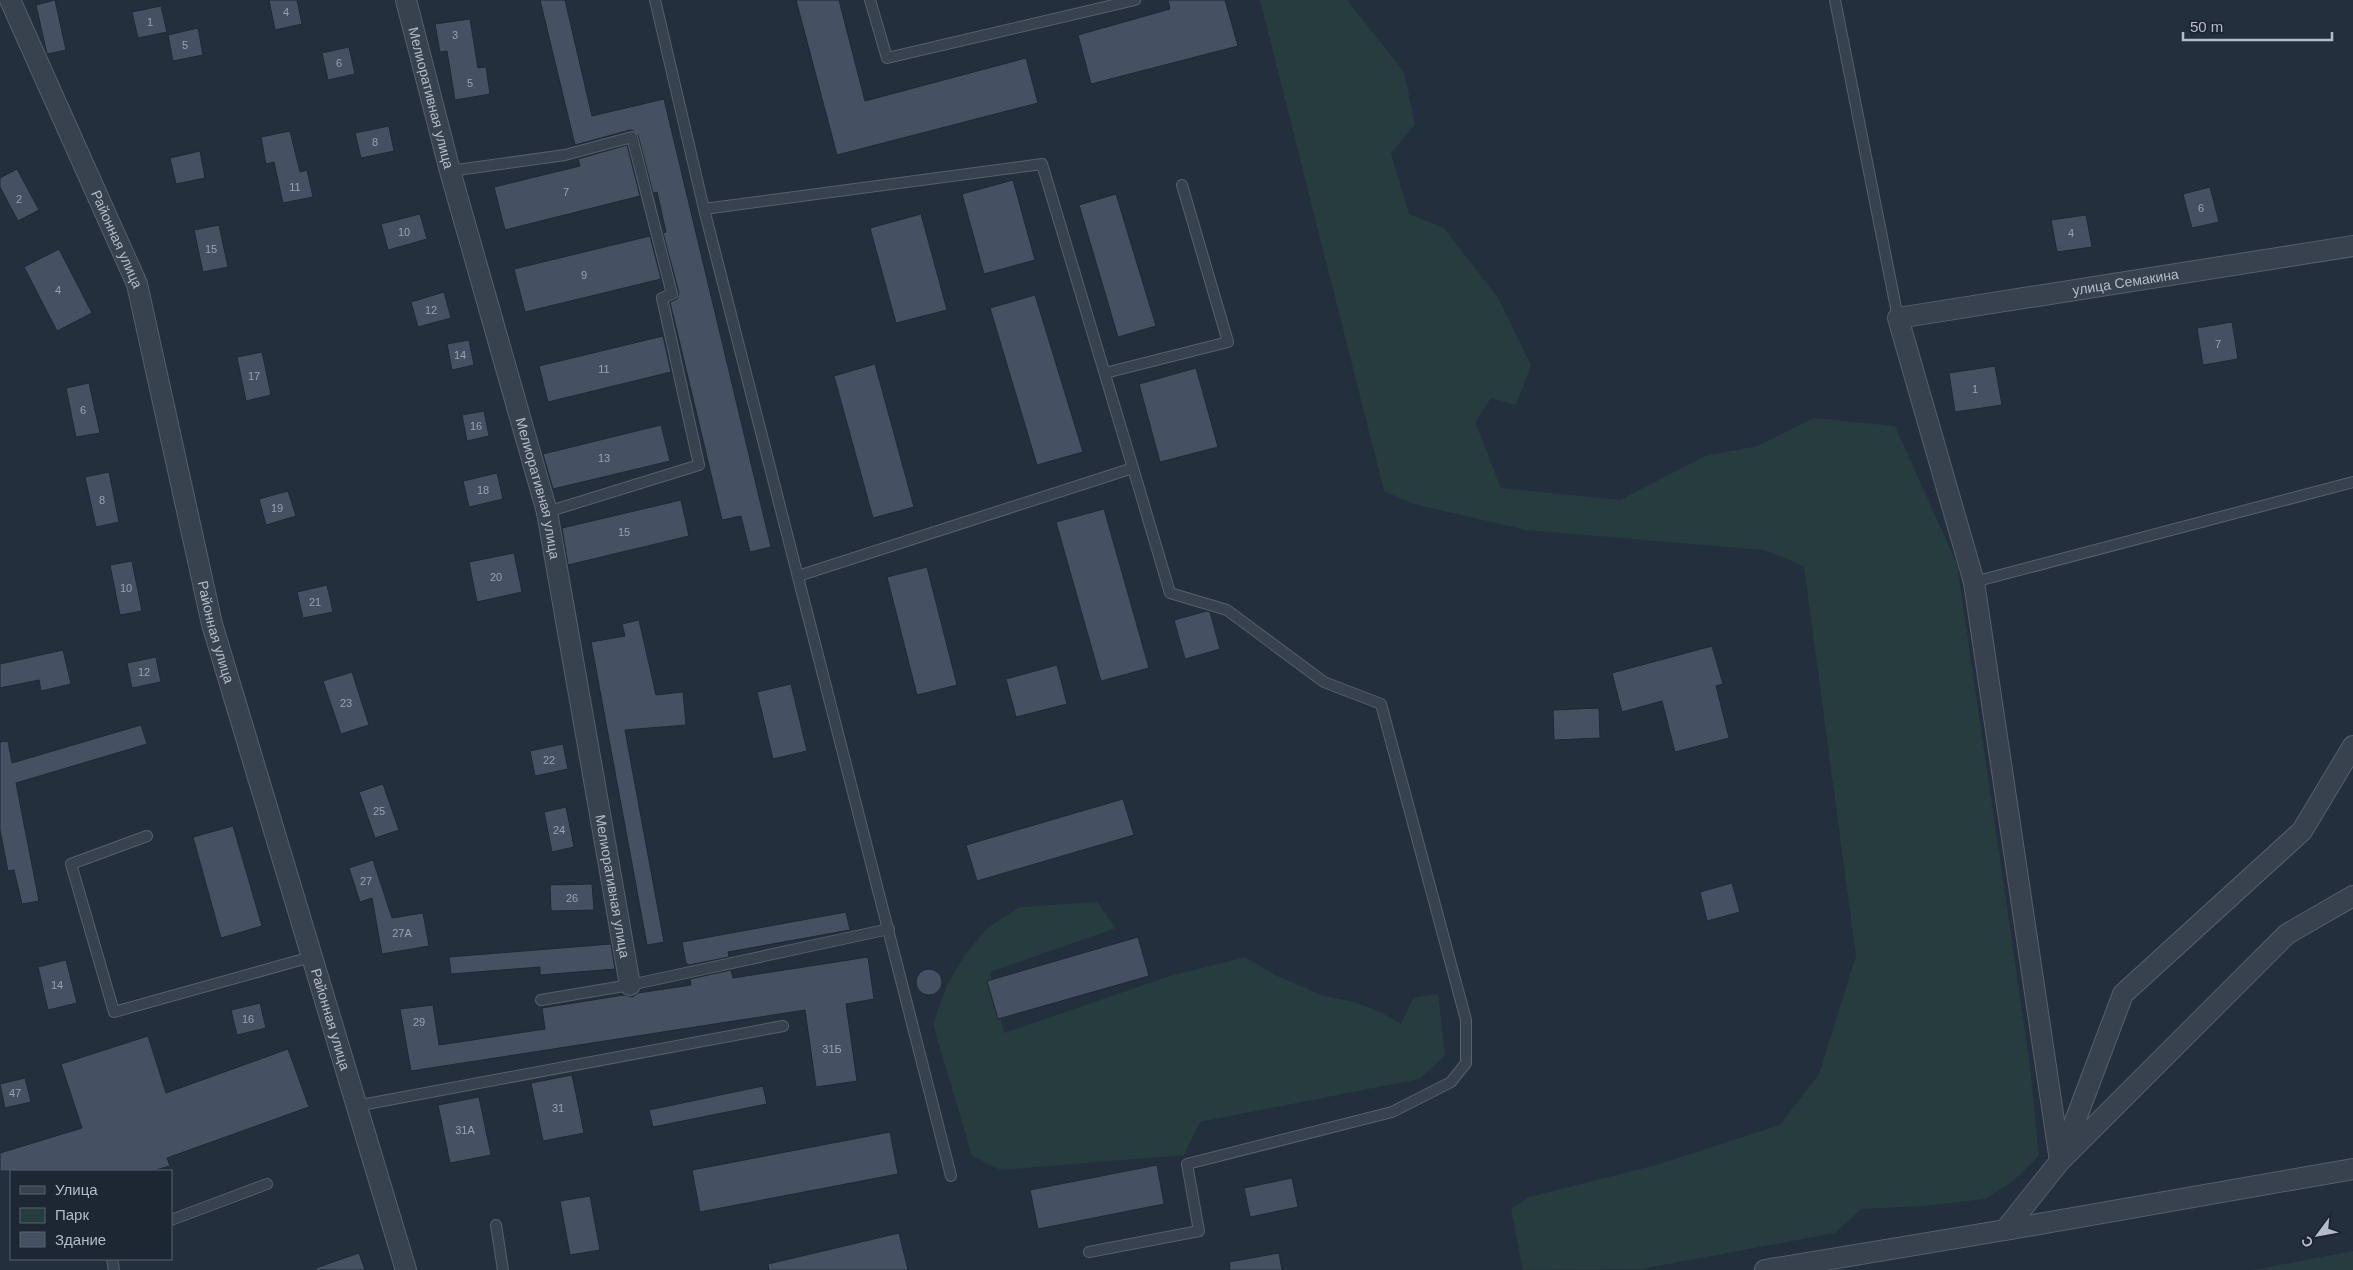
<svg xmlns="http://www.w3.org/2000/svg" width="2353" height="1270" viewBox="0 0 2353 1270" font-family="Helvetica,sans-serif">
	<style>
		.green { fill: #263c3f }
		.building { fill: #455162; stroke: #1f2835 }
		.lines { fill: none; stroke-linecap: round; stroke-linejoin: round }
		.lane-casing { stroke: #565f6c; stroke-width: 12 }
		.street-casing { stroke: #565f6c; stroke-width: 22 }
		.lane { stroke: #38414e; stroke-width: 10 }
		.street { stroke: #38414e; stroke-width: 20 }
		.labels { text-anchor: middle; dominant-baseline: central; stroke-width: 4.5; stroke-linejoin: round; paint-order: stroke }
		.number-label { font-size: 11px; fill: #98a1af }
		.street-label { font-size: 14px; fill: #b4bcc9; stroke: #1d2633 }
	</style>
	<rect width="100%" height="100%" fill="#242f3e"/>
	<path class="green" d="M1260,0H1347L1404,72L1415,125L1391,153L1409,214L1444,228L1498,298L1531,365L1516,405L1491,398L1475,422L1501,488L1620,500L1705,456L1758,446L1814,418L1895,426L1957,564L2030,1066L2039,1156L2012,1182L1985,1199L1924,1206L1861,1209L1835,1233L1641,1269L1523,1270L1511,1209L1529,1197L1656,1165L1780,1125L1819,1074L1856,956L1804,566L1764,550L1526,530L1414,504L1384,491Z
		M1097,902L1116,928L990,972L1004,1033L1170,976L1245,957L1275,975L1321,995L1354,1002L1380,1012L1401,1024L1413,998L1438,994L1445,1056L1419,1079L1200,1122L1184,1155L1001,1170L972,1156L933,1024L947,985L965,955L987,928L1020,907Z
		M2353,1251V1270H2253Z"/>
	<path class="building" d="M55,0L66,50L47,54L36,5Z
		M269,0H297L302,24L275,30Z
		M540,0H565L592,116L664,99L771,547L750,552L741,516L722,520L670,302L677,299L679,293L663,233L666,232L657,192L653,193L638,135L634,131L630,130L575,145Z
		M796,0H839L865,101L1026,58L1038,103L837,155Z
		M1168,0H1225L1238,46L1091,84L1078,35L1170,9Z
		M161,6L167,32L138,38L132,12Z
		M470,19L478,68L486,67L490,94L455,100L447,51L440,52L435,24Z
		M198,28L203,55L173,61L168,35Z
		M349,47L355,74L328,80L322,53Z
		M389,126L394,151L361,158L355,133Z
		M290,131L300,172L307,170L313,197L283,203L274,162L266,164L261,137Z
		M627,145L640,196L505,230L494,187L580,166L578,159Z
		M200,151L205,178L176,184L170,158Z
		M17,169L39,210L18,221L0,187V178Z
		M1013,180L1035,260L984,274L962,194Z
		M2210,187L2219,222L2192,228L2183,194Z
		M1116,194L1156,326L1118,337L1079,205Z
		M420,214L427,239L388,250L381,224Z
		M921,214L947,310L896,323L870,228Z
		M2086,215L2092,247L2057,252L2051,220Z
		M219,225L228,267L203,272L194,230Z
		M650,236L661,279L525,312L514,269Z
		M59,249L92,313L57,331L24,267Z
		M444,292L451,318L418,327L411,302Z
		M1035,295L1083,452L1037,465L990,308Z
		M2232,322L2238,359L2203,365L2197,328Z
		M663,336L671,372L548,402L539,366Z
		M469,340L474,365L452,370L447,344Z
		M262,352L271,395L246,401L237,357Z
		M875,364L914,507L873,518L834,376Z
		M1995,366L2002,405L1955,412L1949,373Z
		M1196,368L1218,447L1160,462L1139,384Z
		M89,383L100,433L76,437L66,388Z
		M484,411L489,436L467,441L462,415Z
		M661,425L670,461L553,489L543,454Z
		M109,472L119,522L96,527L85,477Z
		M497,473L503,499L469,507L463,481Z
		M288,491L296,516L266,525L259,499Z
		M681,500L689,536L568,565L562,528Z
		M1104,509L1149,668L1101,681L1056,522Z
		M514,553L522,592L477,602L469,562Z
		M132,561L142,611L120,615L110,565Z
		M927,567L957,685L917,695L887,577Z
		M327,585L333,612L303,618L297,592Z
		M1207,611L1210,612L1220,649L1185,659L1174,620Z
		M639,620L656,695L683,692L686,725L625,730L664,942L647,945L591,642L625,636L622,624Z
		M1712,646L1723,684L1716,686L1729,738L1675,752L1662,701L1622,712L1612,673Z
		M63,650L71,684L41,691L39,680L0,688V664Z
		M156,657L161,682L132,688L127,663Z
		M1057,665L1067,704L1016,717L1006,679Z
		M352,672L369,725L341,734L323,681Z
		M791,684L807,751L773,759L757,692Z
		M1599,708L1600,738L1554,740L1553,710Z
		M141,725L147,744L16,783L39,901L22,904L14,870L8,871L0,830V742L8,741L12,763Z
		M563,744L568,769L535,776L530,751Z
		M383,784L399,830L375,838L359,792Z
		M1123,799L1134,835L977,881L966,845Z
		M566,807L574,847L552,852L544,812Z
		M233,826L262,926L221,938L193,837Z
		M373,860L392,918L423,913L429,946L382,954L372,898L360,902L349,868Z
		M1732,883L1740,912L1707,921L1700,892Z
		M592,884L594,910L551,911L550,885Z
		M846,912L850,930L728,952L729,957L689,965L686,963L682,942Z
		M1138,937L1149,976L998,1019L987,981Z
		M611,944L615,969L540,975V967L451,974L449,957Z
		M868,957L874,999L846,1004L857,1081L816,1087L805,1010L411,1071L400,1009L433,1005L439,1045L545,1029L542,1008L624,995L633,997L638,993L691,985L690,979L731,970L733,978Z
		M66,960L77,1003L48,1010L38,967Z
		M916 982a13 13 0 1 1 26 0a13 13 0 1 1-26 0Z
		M260,1003L266,1028L237,1035L231,1010Z
		M148,1036L166,1093L288,1049L309,1107L167,1158L170,1166L152,1171H0V1153L82,1128L61,1064Z
		M572,1075L584,1133L543,1141L531,1083Z
		M25,1078L31,1102L5,1108L0,1084Z
		M763,1086L767,1104L653,1127L649,1110Z
		M479,1097L491,1155L450,1163L438,1105Z
		M890,1132L898,1174L700,1212L692,1170Z
		M1157,1165L1164,1204L1038,1229L1030,1190Z
		M1292,1178L1298,1207L1250,1217L1244,1188Z
		M590,1196L600,1250L570,1255L560,1201Z
		M899,1233L908,1270H769L768,1264Z
		M359,1253L365,1270H316V1268Z
		M1279,1253L1282,1270H1230L1229,1262Z"/>
	<g class="lines">
		<g class="lane-casing">
			<path id="lane" d="M655,0L704,209L951,1176
				M870,0L887,58L1135,0
				M1835,0L1898,318
				M450,171L565,155L632,137L672,294L662,298L699,465L547,512
				M704,209L1042,164L1133,468L798,576
				M1105,373L1228,342L1182,185
				M1974,582L2353,482
				M147,836L71,864L114,1012L311,957
				M541,1000L630,985L889,929
				M356,1106L783,1026
				M171,1220L267,1184
				M496,1225L503,1270
				M1089,1252L1199,1231L1187,1164L1392,1112L1451,1082L1466,1063V1020L1381,704L1324,682L1227,610L1170,593L1133,468
				M112,1259L114,1270"/>
		</g>
		<g class="street-casing">
			<g id="street">
				<path id="s1" d="M10,0L137,284L212,624L406,1270"/>
				<path id="s2" d="M406,0L450,171L547,512L630,985"/>
				<path d="M2353,746L2302,831L2123,994L2060,1161L2287,934L2353,896"/>
				<path d="M2005,1230L2353,1169"/>
				<path id="s3" d="M1765,1270L2005,1230L2060,1161L1974,582L1898,318L2353,246"/>
			</g>
		</g>
		<use href="#lane" class="lane"/>
		<use href="#street" class="street"/>
	</g>
	<g class="labels">
		<g class="number-label">
			<text x="286" y="12">4</text>
			<text x="150" y="22">1</text>
			<text x="455" y="35">3</text>
			<text x="185" y="45">5</text>
			<text x="339" y="63">6</text>
			<text x="470" y="83">5</text>
			<text x="375" y="142">8</text>
			<text x="295" y="187">11</text>
			<text x="566" y="192">7</text>
			<text x="19" y="199">2</text>
			<text x="2201" y="208">6</text>
			<text x="404" y="232">10</text>
			<text x="2071" y="233">4</text>
			<text x="211" y="249">15</text>
			<text x="584" y="275">9</text>
			<text x="58" y="290">4</text>
			<text x="431" y="310">12</text>
			<text x="2218" y="344">7</text>
			<text x="460" y="355">14</text>
			<text x="604" y="369">11</text>
			<text x="254" y="376">17</text>
			<text x="1975" y="389">1</text>
			<text x="83" y="410">6</text>
			<text x="476" y="426">16</text>
			<text x="604" y="458">13</text>
			<text x="483" y="490">18</text>
			<text x="102" y="500">8</text>
			<text x="277" y="508">19</text>
			<text x="624" y="532">15</text>
			<text x="496" y="577">20</text>
			<text x="126" y="588">10</text>
			<text x="315" y="602">21</text>
			<text x="144" y="672">12</text>
			<text x="346" y="703">23</text>
			<text x="549" y="760">22</text>
			<text x="379" y="811">25</text>
			<text x="559" y="830">24</text>
			<text x="366" y="881">27</text>
			<text x="572" y="898">26</text>
			<text x="402" y="933">27А</text>
			<text x="57" y="985">14</text>
			<text x="248" y="1019">16</text>
			<text x="419" y="1022">29</text>
			<text x="832" y="1049">31Б</text>
			<text x="15" y="1093">47</text>
			<text x="558" y="1108">31</text>
			<text x="465" y="1130">31А</text>
		</g>
		<g class="street-label">
			<text stroke="none"><textPath href="#s2" startOffset="101">Мелиоративная улица</textPath></text>
			<text stroke="none"><textPath href="#s1" startOffset="262">Районная улица</textPath></text>
			<text stroke="none"><textPath href="#s3" startOffset="1422">улица Семакина</textPath></text>
			<text stroke="none"><textPath href="#s2" startOffset="506">Мелиоративная улица</textPath></text>
			<text stroke="none"><textPath href="#s1" startOffset="668">Районная улица</textPath></text>
			<text stroke="none"><textPath href="#s2" startOffset="911">Мелиоративная улица</textPath></text>
			<text stroke="none"><textPath href="#s1" startOffset="1072">Районная улица</textPath></text>
		</g>
	</g>
	<rect x="10" y="1170" width="162" height="90" fill="#1d2633" stroke="#59626f"/>
	<rect x="20" y="1186" width="25" height="8" fill="#38414e" stroke="#59626f"/>
	<text x="55" y="1195" font-size="15" fill="#b4bcc9">Улица</text>
	<rect x="20" y="1208" width="25" height="15" fill="#263c3f" stroke="#59626f"/>
	<text x="55" y="1220" font-size="15" fill="#b4bcc9">Парк</text>
	<rect x="20" y="1232" width="25" height="15" fill="#455162" stroke="#59626f"/>
	<text x="55" y="1245" font-size="15" fill="#b4bcc9">Здание</text>
	<g transform="translate(2318 1235) rotate(238)" stroke="#1d2633" stroke-width="4" paint-order="stroke">
	<path d="M0-4L9 19L0 12L-9 19Z" fill="#b4bcc9"/>
	<text y="-8" font-size="14" font-weight="bold" text-anchor="middle" fill="#b4bcc9">С</text>
	</g>
	<path d="M2183 32v8h149v-8" fill="none" stroke="#b4bcc9" stroke-width="2.5"/>
	<text x="2190" y="32" font-size="15" fill="#b4bcc9" stroke="#1d2633" stroke-width="4" paint-order="stroke">50 m</text>
</svg>
